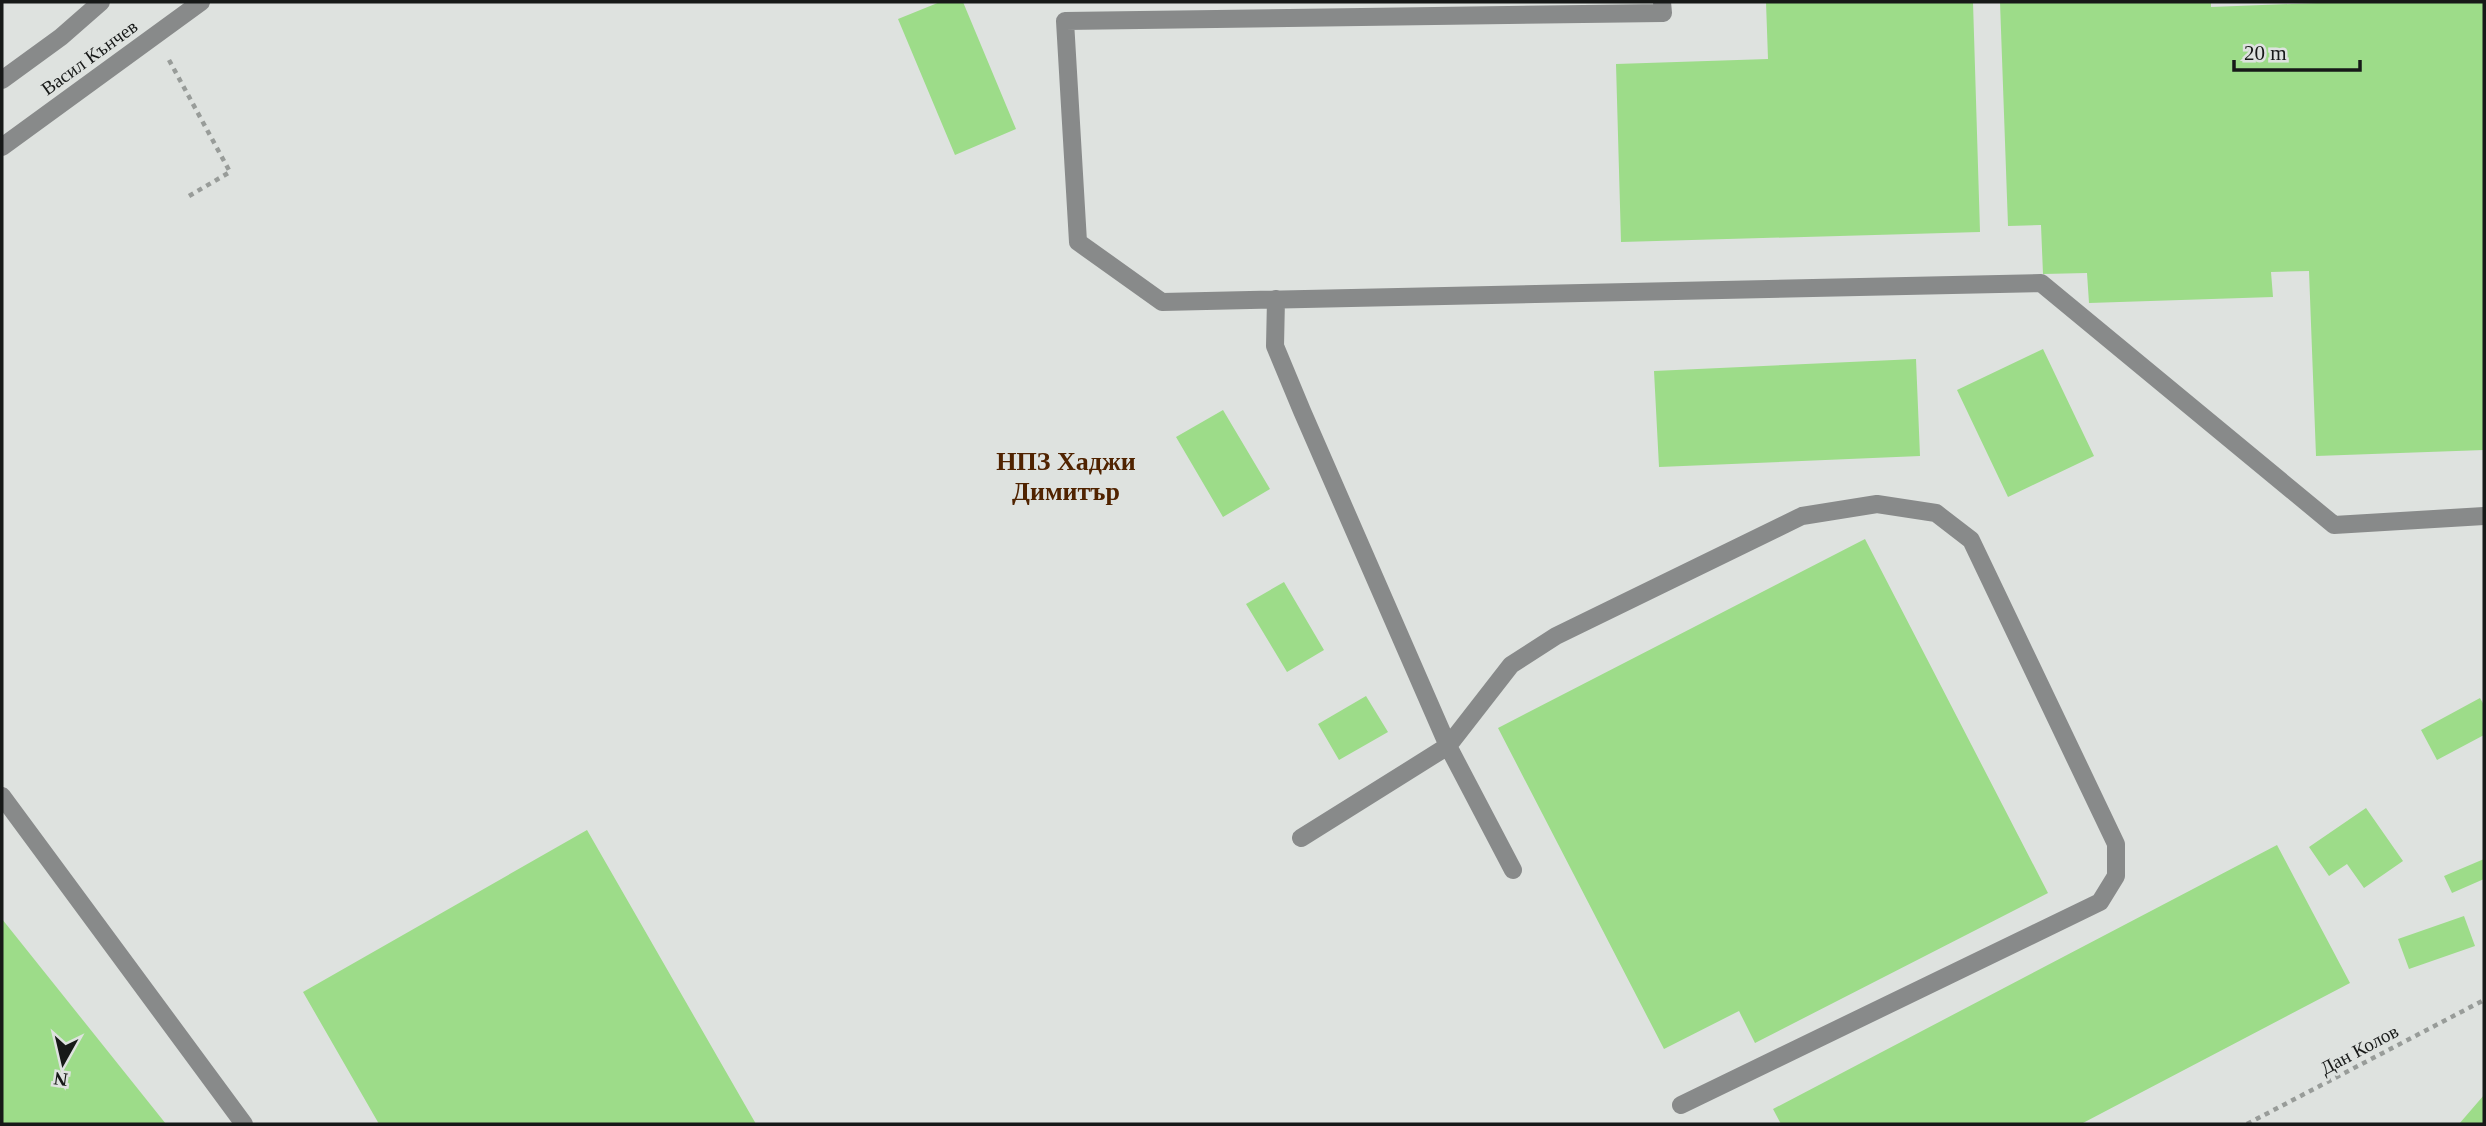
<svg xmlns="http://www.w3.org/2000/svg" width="2486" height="1126" font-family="'Times New Roman',serif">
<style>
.building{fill:#9ddc89}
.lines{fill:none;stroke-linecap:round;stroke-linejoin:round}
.path{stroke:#989c99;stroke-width:4.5;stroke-dasharray:5 5;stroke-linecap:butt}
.service{stroke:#888a8a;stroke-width:18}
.tertiary{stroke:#888a8a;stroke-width:18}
.labels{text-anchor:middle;stroke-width:5;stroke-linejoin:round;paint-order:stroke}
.street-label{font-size:19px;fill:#171918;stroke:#dee2df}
.district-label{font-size:26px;font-weight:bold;fill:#502300;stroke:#dee2df}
</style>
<rect width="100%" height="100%" fill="#dee2df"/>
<path class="building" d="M940 2H963L1016 129 955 155 898 19Z
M1766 2H1973L1980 232 1621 242 1616 64 1768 59Z
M2000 2H2211V7L2342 2H2484V450L2316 456 2309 271 2271 272 2273 297 2089 303 2087 273 2043 274 2041 225 2008 226Z
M2043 349 2094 456 2008 497 1957 390Z
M1916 359 1920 456 1659 467 1654 371Z
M1223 410 1270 489 1223 517 1176 437Z
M1865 539 2048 893 1755 1043 1739 1011 1664 1049 1498 728Z
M1284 582 1324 650 1287 672 1246 604Z
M1366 696 1388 732 1339 760 1318 724Z
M2480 698 2484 705V735L2437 760 2421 730Z
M2366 808 2403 861 2364 888 2347 864 2329 876 2309 847Z
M587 830 756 1124H379L303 992Z
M2277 845 2350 983 2081 1124H1781L1773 1109Z
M2484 859V879L2452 893 2444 876Z
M2464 916 2475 946 2409 969 2398 939Z
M2 919 166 1124H2Z
M2484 1095V1124H2459Z"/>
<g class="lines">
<path class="path" d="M169 60 230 172 189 196
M2247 1124 2484 1000"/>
<path class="service" d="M1662 2 1663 13 1065 21 1078 242 1162 302 2041 283 2334 525 2484 516
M1276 299 1275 346 1302 411 1448 746 1513 870
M2 796 244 1124
M1301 838 1448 746 1511 665 1556 636 1802 516 1877 504 1936 513 1971 540 2116 844V876L2100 902 1681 1105"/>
<path class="tertiary" d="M2 80 61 37 101 2
M2 147 201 2"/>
</g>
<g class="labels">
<g class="street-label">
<text transform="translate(89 57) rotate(-36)" y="7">Васил Кънчев</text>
<text transform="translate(2359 1049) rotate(-28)" y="7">Дан Колов</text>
</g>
<g class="district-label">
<text x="1066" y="470">НПЗ Хаджи<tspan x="1066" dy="30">Димитър</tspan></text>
</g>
</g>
<rect width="2486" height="1126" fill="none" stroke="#171918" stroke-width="7"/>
<g transform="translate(63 1063) rotate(188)" stroke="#dee2df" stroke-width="5" paint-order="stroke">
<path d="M0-5L12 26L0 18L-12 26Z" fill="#171918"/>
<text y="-10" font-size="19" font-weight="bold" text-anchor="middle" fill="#171918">N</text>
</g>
<path d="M2234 60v10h126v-10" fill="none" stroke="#171918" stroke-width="3.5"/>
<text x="2244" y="60" font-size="21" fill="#171918" stroke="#dee2df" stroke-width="5" paint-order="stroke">20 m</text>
</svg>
